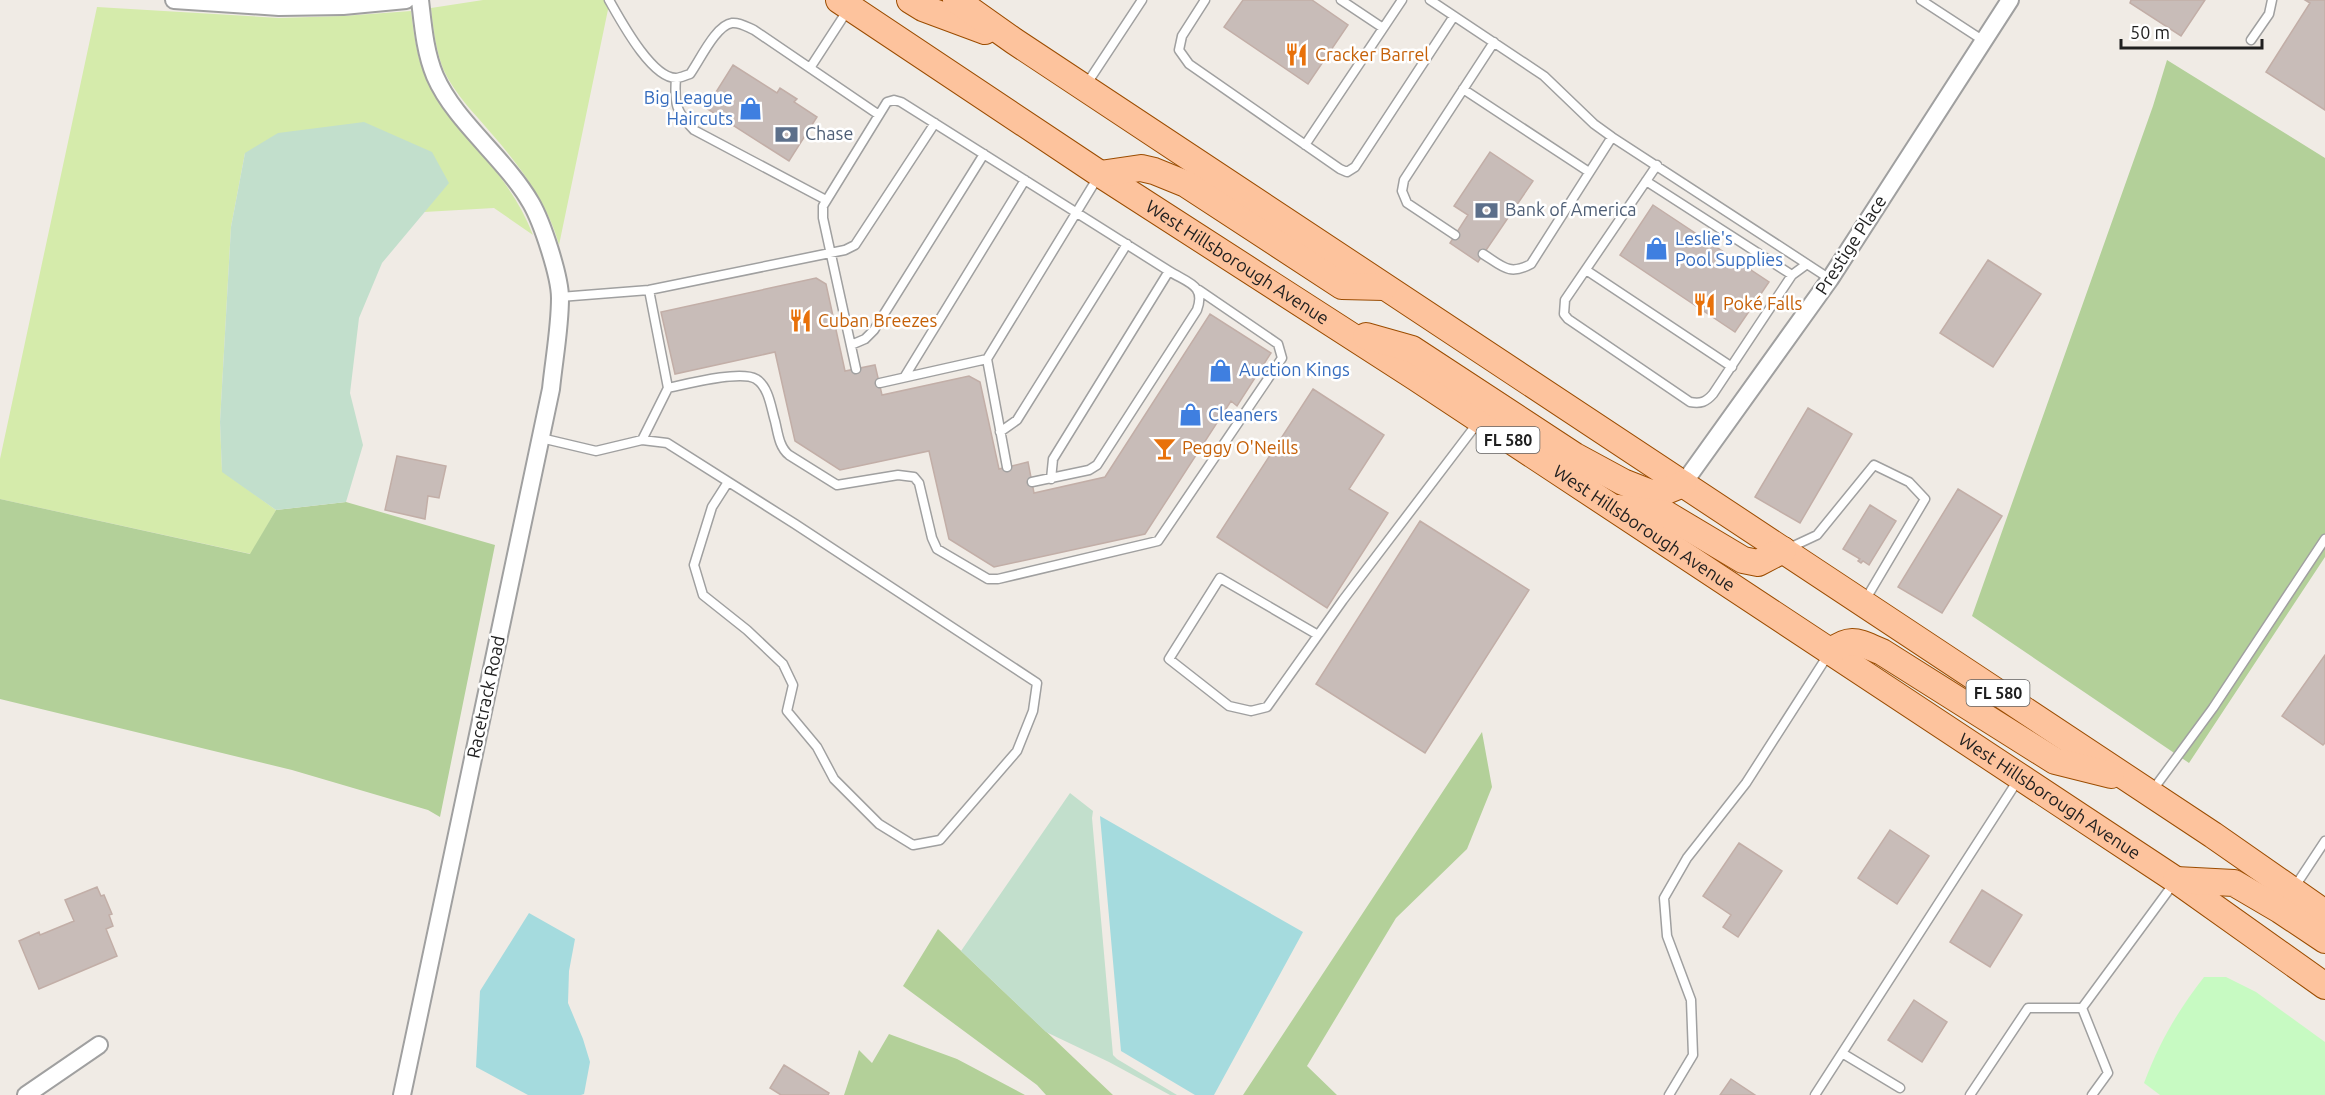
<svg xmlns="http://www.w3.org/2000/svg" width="2325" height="1095" font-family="Ubuntu,sans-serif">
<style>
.grass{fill:#d5ebab}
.forest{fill:#b3d099}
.wetland{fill:#c2dfcc}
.park{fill:#c7fac2}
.water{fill:#a5dbde}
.building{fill:#c8bcb8;stroke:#c2aea7;stroke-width:1.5}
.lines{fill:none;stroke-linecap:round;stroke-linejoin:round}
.service-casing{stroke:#a0a0a0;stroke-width:11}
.minor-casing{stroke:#a0a0a0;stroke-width:20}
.primary-casing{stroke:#9b4c00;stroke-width:28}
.service{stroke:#fff;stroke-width:8}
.minor{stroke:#fff;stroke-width:16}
.primary{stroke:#fdc39d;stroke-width:26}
.labels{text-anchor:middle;stroke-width:5;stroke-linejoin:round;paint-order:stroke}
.shield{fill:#fff;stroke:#626262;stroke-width:1.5}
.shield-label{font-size:16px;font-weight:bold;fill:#1f1f1f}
.food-label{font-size:18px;fill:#c56008;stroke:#fff;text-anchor:start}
.shop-label{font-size:18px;fill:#366cbe;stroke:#fff;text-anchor:start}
.service-label{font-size:18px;fill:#4e5e75;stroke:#fff;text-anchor:start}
.street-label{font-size:18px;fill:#1f1f1f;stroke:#fff}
</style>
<rect width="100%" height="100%" fill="#f0ebe5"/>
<path class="grass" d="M483 0H610L559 245C548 203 519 165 491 133 474 113 455 94 444 71 436 51 433 29 431 8Z
M97 7 279 18 343 16 411 11C414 35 417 60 428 83 442 114 468 137 490 164 508 186 523 209 533 235L494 208 424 212 448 183 245 153 231 227 220 422 222 471 276 510 251 554 0 499V459Z"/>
<path class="forest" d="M2167 60 2325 158V557L2189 763 1972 616 2153 106Z
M0 499 250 554 276 510 346 502 495 545 440 817 428 810 292 770 0 699Z
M1482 732 1492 787 1467 849 1396 918 1307 1066 1337 1095H1243Z
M938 929 1113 1095H1046L1037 1085 903 986Z
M889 1034 957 1059 1025 1095H844L859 1050 872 1063Z"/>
<path class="wetland" d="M364 122 432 152 449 183 382 263 359 318 350 393 363 445 346 502 276 510 222 472 220 422 231 227 245 153 278 133Z
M1070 793 1093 811 1092 818 1113 1055 1117 1059 1177 1095H1170L1109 1062 1046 1032 961 951Z"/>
<path class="park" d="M2204 977H2226L2256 992 2325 1042V1095H2160L2144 1083C2160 1041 2177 1012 2204 977Z"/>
<path class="water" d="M1100 816 1303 932 1214 1095H1195L1121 1051Z
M529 913 575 939 569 971 568 1003 583 1039 590 1062 584 1094 581 1095H528L476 1067 480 991Z"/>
<path class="building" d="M1243 0H1312L1348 25 1308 84 1224 27Z
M2131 0H2205L2181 36 2130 3Z
M2305 0H2325V110L2266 72 2310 3Z
M733 65 777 93 780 88 797 99 794 102 817 117 789 161 706 108Z
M1490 152 1533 181 1478 262 1450 243 1468 215 1454 206Z
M1653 205 1769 282 1735 332 1620 255Z
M1988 260 2041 294 1993 367 1940 333Z
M816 278 826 284 845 371 875 365 882 395 969 376 980 382 999 469 1028 462 1034 493 1105 477 1210 314 1271 353 1237 406 1231 401 1145 534 994 567 949 539 929 451 840 470 795 441 775 352 675 374 661 312Z
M1313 389 1384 435 1349 489 1388 513 1327 608 1217 537Z
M1808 408 1852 434 1800 523 1755 497Z
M397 456 446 466 439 498 428 496 425 519 385 510Z
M1958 489 2002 516 1942 613 1898 587Z
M1870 505 1896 521 1869 565 1863 561 1861 563 1858 561 1860 559 1843 549Z
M1420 521 1529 590 1425 753 1316 684Z
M2325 655V743L2323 745 2282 716Z
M1890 830 1929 856 1897 904 1858 878Z
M1739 843 1782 871 1738 937 1723 927 1731 915 1703 896Z
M97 887 101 896 104 895 112 914 109 915 113 926 106 929 117 956 39 989 19 941 39 932 40 935 74 921 65 900Z
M1982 890 2022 915 1990 967 1950 942Z
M1914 1000 1947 1022 1922 1062 1888 1040Z
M784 1065 829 1093 828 1095H781L770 1088Z
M1731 1079 1755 1095H1720Z"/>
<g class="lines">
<defs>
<path id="service" d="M609 0C620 19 651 78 676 78 680 78 686 75 690 74 700 60 716 25 732 23 740 22 747 27 754 30L879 115
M1205 0 1182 36 1179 50 1189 64 1340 169 1347 172 1355 167 1454 16
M1341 0 1383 28
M1430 0 1544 76 1594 124 1612 137 1830 279
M1921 0 1984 41
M2251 40 2269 14 2272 0
M810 68 849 8
M676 78C674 104 676 112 694 130L826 200
M1086 85 1142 0
M1463 89 1589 172
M1305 145 1402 0
M1657 165 1565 300 1564 314 1568 319 1690 402C1701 404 1706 402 1713 394L1792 275 1807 264
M1646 181 1792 275
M1455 235 1407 203 1402 191 1404 180 1494 42
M1483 254C1502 266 1509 276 1531 264L1612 137
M1586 270 1732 367
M649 290 668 388C687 384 740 370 756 379 769 387 771 408 775 421 778 433 779 447 789 455L837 485 898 475 914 477 919 483 932 538 937 549 988 579H998L1158 541 1282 358 1278 344 1199 290
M560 297 649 290 845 250 855 245 935 123
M851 345 865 339 874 330 984 154
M987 359 1098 177
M856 369 823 218V206L887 102 894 100 901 102 1169 271C1188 283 1206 285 1197 310L1097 465 1089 470 1032 482
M905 376 1025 180
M880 383 987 359 1007 467
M1000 432 1017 420 1127 244
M541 438 596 451 642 440 667 443 795 524 1037 683 1033 711 1017 751 940 840 913 845 879 824 834 779 817 747 787 711 793 685 783 664 747 630 703 595 694 565 712 507 728 482
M642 440 668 388
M1051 479 1053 459 1169 271
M1787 549 1817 535 1874 465 1909 482 1925 499 1864 602
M1318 635 1220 578 1169 659 1229 706 1251 711 1267 707 1343 600 1479 421
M2152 791 2213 708 2325 539
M2294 888 2325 841
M2082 1008 2174 883
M2082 1008 2108 1073 2092 1095
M1842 1053 1900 1088
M1669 1095 1693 1055 1691 1000 1667 936 1664 898 1687 858 1746 783 1828 655
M1815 1095 2018 780
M1970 1095 2028 1008H2082"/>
<path id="minor" d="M174 0 279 7 343 6 406 0
M1683 484 1830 279 2010 0
M26 1095 99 1045
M402 1095 551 389C554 359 560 328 560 298 560 276 542 222 531 203 505 158 455 122 435 76 425 52 423 26 420 0"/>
<g id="primary">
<path id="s1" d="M839 0 1100 174 1415 377 2176 880 2325 986"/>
<path d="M910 0 923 8 985 31"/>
<path d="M956 0 1014 41 2213 835 2325 913"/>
<path d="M1100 174 1141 168 1154 171 1186 184 1342 286 1384 287"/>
<path d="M1366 336 1412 349 1575 456 1623 482 1651 493 1666 491 1683 484"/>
<path d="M1617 508 1666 514 1743 560 1758 563 1783 550"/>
<path d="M1830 652C1852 635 1859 643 1882 652L2055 761 2111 775"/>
<path d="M2176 880 2234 883 2280 910 2325 940"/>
</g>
</defs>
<use href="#service" class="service-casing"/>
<use href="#minor" class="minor-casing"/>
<use href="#primary" class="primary-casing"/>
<use href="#service" class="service"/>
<use href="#minor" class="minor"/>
<use href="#primary" class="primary"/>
</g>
<defs>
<symbol id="restaurant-bare" viewBox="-9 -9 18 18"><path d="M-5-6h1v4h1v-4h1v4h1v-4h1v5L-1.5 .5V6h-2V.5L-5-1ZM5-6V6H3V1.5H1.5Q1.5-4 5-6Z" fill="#e8710a" stroke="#fff" stroke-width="2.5" paint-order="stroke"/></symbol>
<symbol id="shop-bare" viewBox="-9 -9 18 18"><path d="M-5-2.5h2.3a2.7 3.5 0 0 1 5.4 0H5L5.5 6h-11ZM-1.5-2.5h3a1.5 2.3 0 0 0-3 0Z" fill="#3f7fe0" stroke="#fff" stroke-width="2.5" paint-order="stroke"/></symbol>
<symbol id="bank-bare" viewBox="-9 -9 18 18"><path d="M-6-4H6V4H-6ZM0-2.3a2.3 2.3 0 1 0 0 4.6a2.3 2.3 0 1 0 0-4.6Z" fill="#5c6f8a" stroke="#fff" stroke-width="2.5" paint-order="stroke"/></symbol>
<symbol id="bar-bare" viewBox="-9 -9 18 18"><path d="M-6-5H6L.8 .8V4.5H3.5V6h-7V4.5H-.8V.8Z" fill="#e8710a" stroke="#fff" stroke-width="2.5" paint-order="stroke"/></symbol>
</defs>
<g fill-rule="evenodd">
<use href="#restaurant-bare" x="1280" y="38" width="33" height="33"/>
<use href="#shop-bare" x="734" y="92" width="33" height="33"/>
<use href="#bank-bare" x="770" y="118" width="33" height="33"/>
<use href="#bank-bare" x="1470" y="194" width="33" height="33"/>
<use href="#shop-bare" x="1640" y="232" width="33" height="33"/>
<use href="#restaurant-bare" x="1688" y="288" width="33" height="33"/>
<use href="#restaurant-bare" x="784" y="304" width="33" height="33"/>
<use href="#shop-bare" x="1204" y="354" width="33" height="33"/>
<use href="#shop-bare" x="1174" y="398" width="33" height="33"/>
<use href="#bar-bare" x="1148" y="432" width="33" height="33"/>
</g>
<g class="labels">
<g class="shield">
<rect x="1476.5" y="427" width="63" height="26" rx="4.5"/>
<rect x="1966.5" y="680" width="63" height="26" rx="4.5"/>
</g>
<g class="shield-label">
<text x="1508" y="446">FL 580</text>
<text x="1998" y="699">FL 580</text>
</g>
<g class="food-label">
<text x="1315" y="61">Cracker Barrel</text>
<text x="1723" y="310">Poké Falls</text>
<text x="818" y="327">Cuban Breezes</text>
<text x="1182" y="454">Peggy O'Neills</text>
</g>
<g class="shop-label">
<text x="733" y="104" text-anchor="end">Big League<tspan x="733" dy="21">Haircuts</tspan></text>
<text x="1675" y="245">Leslie's<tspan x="1675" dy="21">Pool Supplies</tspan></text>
<text x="1239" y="376">Auction Kings</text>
<text x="1208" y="421">Cleaners</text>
</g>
<g class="service-label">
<text x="805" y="140">Chase</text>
<text x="1505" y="216">Bank of America</text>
</g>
<g class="street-label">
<text transform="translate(1851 245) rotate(-57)" y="6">Prestige Place</text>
<text dy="6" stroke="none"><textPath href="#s1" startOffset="477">West Hillsborough Avenue</textPath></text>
<text dy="6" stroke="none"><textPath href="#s1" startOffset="963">West Hillsborough Avenue</textPath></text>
<text transform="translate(486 697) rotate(-78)" y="6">Racetrack Road</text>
<text dy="6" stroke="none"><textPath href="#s1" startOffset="1449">West Hillsborough Avenue</textPath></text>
</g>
</g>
<path d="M2121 39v9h141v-9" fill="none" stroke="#1f1f1f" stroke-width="3"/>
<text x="2130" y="39" font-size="18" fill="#1f1f1f" stroke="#ffffff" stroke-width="4.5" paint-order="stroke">50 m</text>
</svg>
